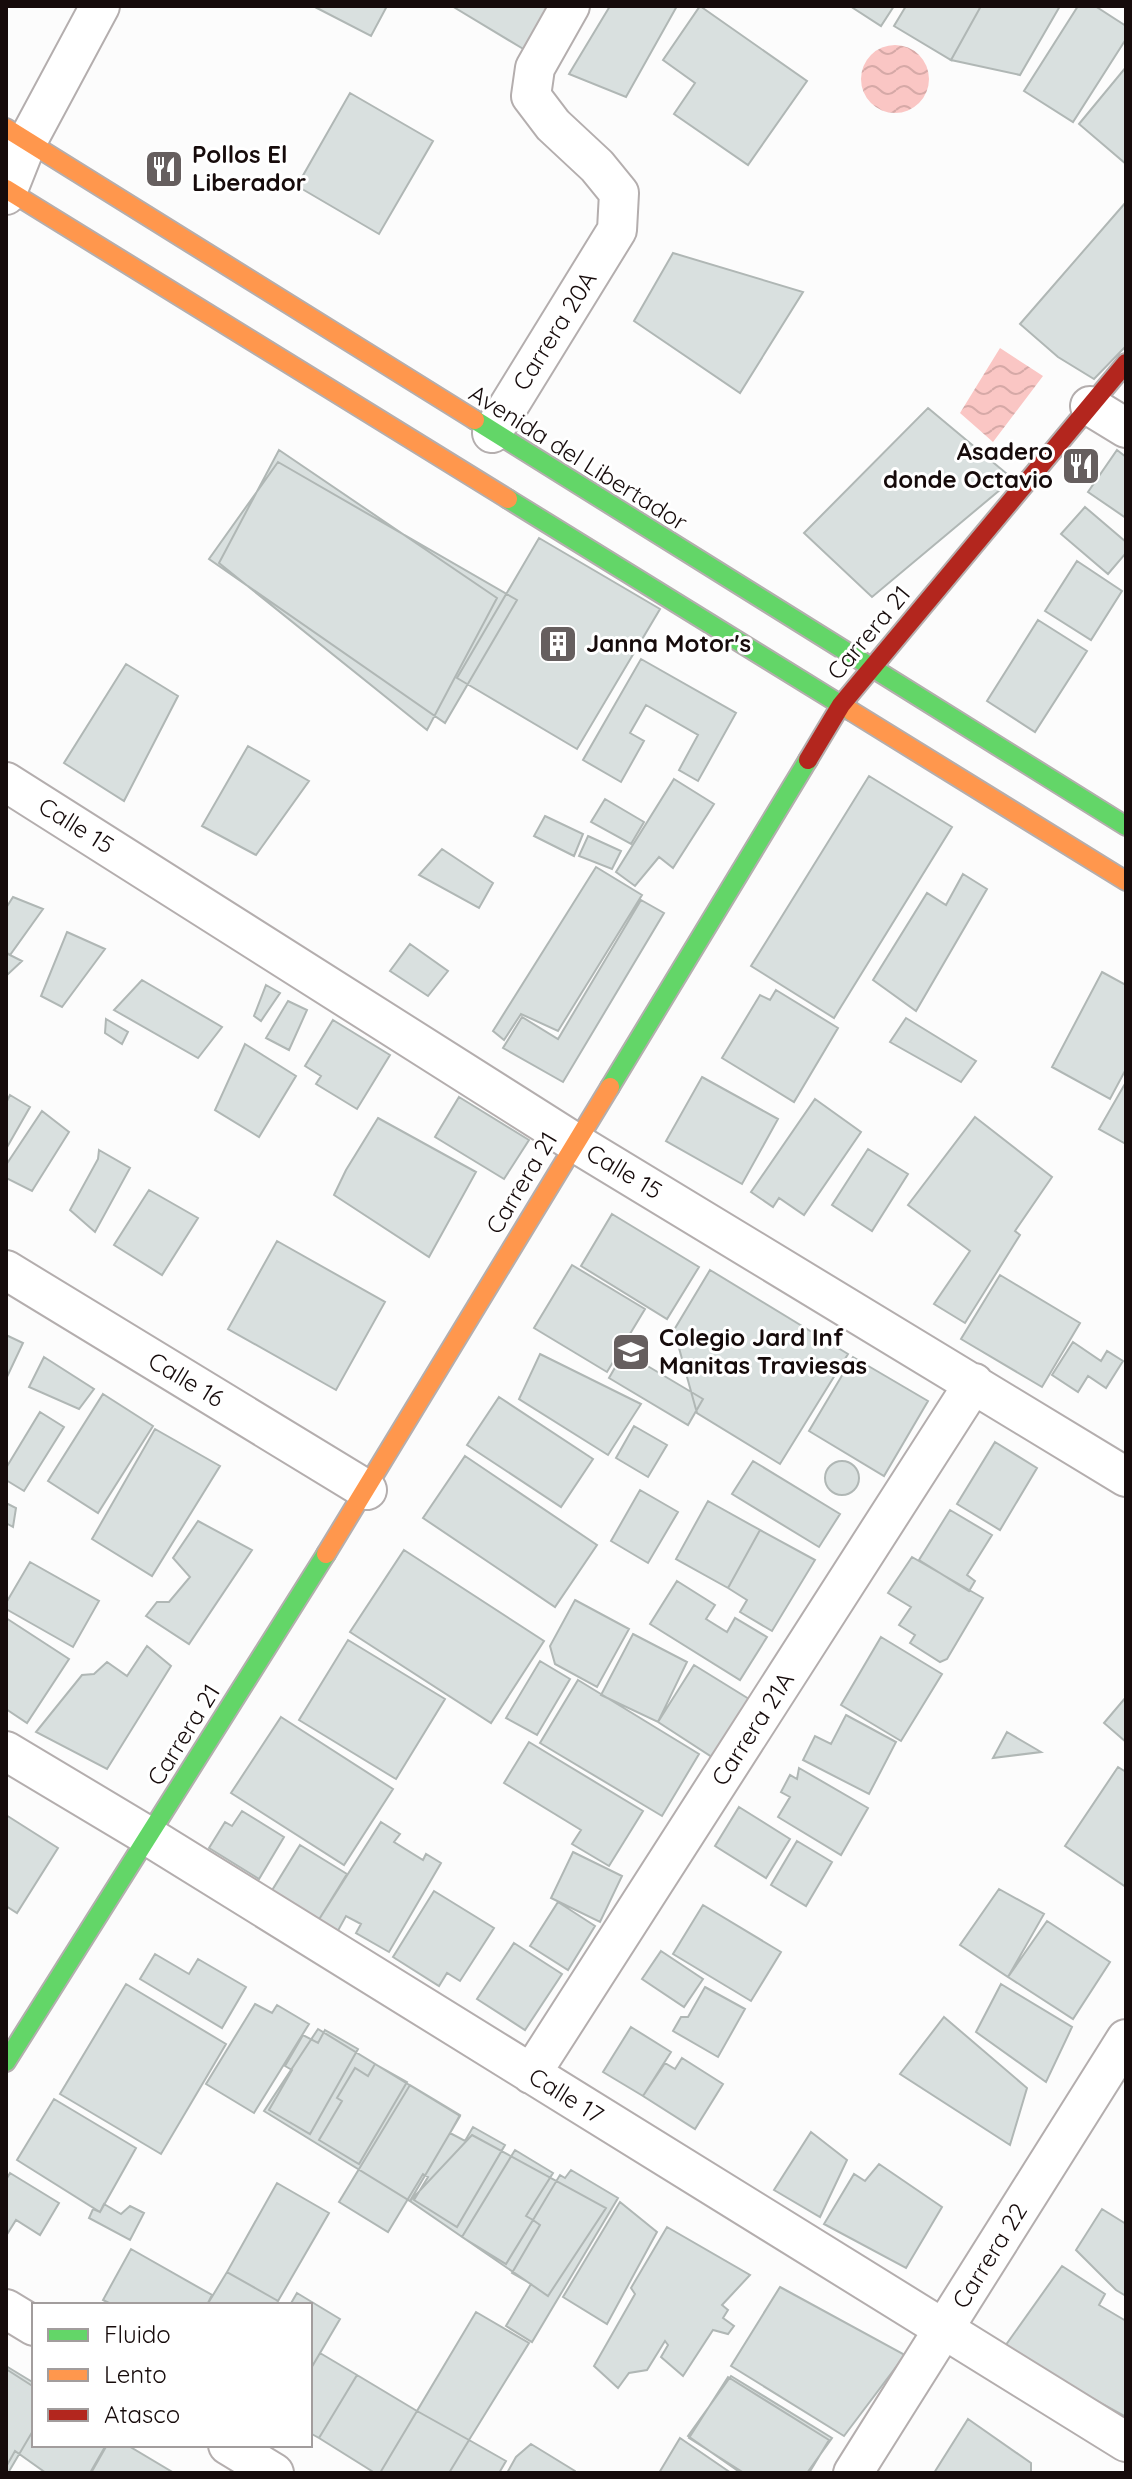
<svg xmlns="http://www.w3.org/2000/svg" width="1132" height="2479" font-family="Quicksand,sans-serif">
<style>
.water{fill:url(#water-waves)}
.building{fill:#d9e0df;stroke:#b0b7b5;stroke-width:2}
.lines{fill:none;stroke-linecap:round;stroke-linejoin:round}
.street-casing{stroke:#b4aeae;stroke-width:42}
.fast-casing{stroke:#b4aeae;stroke-width:22}
.slow-casing{stroke:#b4aeae;stroke-width:22}
.jam-casing{stroke:#b4aeae;stroke-width:22}
.street{stroke:#fff;stroke-width:38}
.fast{stroke:#63d668;stroke-width:18}
.slow{stroke:#ff974d;stroke-width:18}
.jam{stroke:#b3261e;stroke-width:18}
.labels{text-anchor:middle;stroke-width:6;stroke-linejoin:round;paint-order:stroke}
.poi-label{font-size:24px;font-weight:bold;fill:#160b0b;stroke:#fff;text-anchor:start}
.street-label{font-size:24px;fill:#160b0b;stroke:#fff}
</style>
<defs>
<pattern id="water-waves" width="16" height="10" patternUnits="userSpaceOnUse" patternTransform="scale(2)"><rect width="16" height="10" fill="#fac6c4"/><path d="M0 5q4-4 8 0t8 0" fill="none" stroke="#d6a9a7"/></pattern>
</defs>
<rect width="100%" height="100%" fill="#fcfcfc"/>
<path class="water" d="M861 79a34 34 0 1 1 68 0a34 34 0 1 1-68 0Z
M1000 348 1043 376 993 442 960 413Z"/>
<path class="building" d="M313 6H387L371 36Z
M452 6H552L525 50Z
M610 6H677L626 97 569 74Z
M700 6 807 81 748 165 674 114 695 83 663 60Z
M850 6H894L881 26Z
M906 6H981L951 60 894 26Z
M981 6H1060L1020 75 951 60Z
M1078 6H1095L1126 26V39L1073 122 1024 91Z
M1126 67V164L1079 124Z
M350 93 433 141 379 234 297 186Z
M1126 202V346L1094 379 1058 357 1020 324Z
M673 253 803 292 740 393 634 321Z
M928 408 1013 479 872 597 804 533Z
M279 450 497 598 427 730 219 563Z
M1117 450 1126 457V518L1088 492Z
M278 462 517 600 445 723 209 559Z
M1085 507 1126 542V553L1108 574 1061 534Z
M539 538 660 609 577 749 457 678Z
M1077 561 1122 591 1091 640 1045 611Z
M1038 620 1087 651 1035 732 987 701Z
M641 659 736 713 698 781 679 770 698 735 646 705 630 733 644 741 621 782 583 760Z
M126 664 178 696 124 801 64 763Z
M248 746 309 781 256 855 202 826Z
M869 776 952 827 834 1018 751 966Z
M674 779 714 804 673 868 659 857 635 886 616 872Z
M605 799 644 822 631 844 591 822Z
M545 816 583 834 574 856 534 836Z
M588 836 621 851 612 869 579 856Z
M442 849 493 883 479 908 419 875Z
M596 867 642 895 558 1031 521 1014 504 1040 493 1031Z
M963 874 987 889 916 1011 873 980 927 893 946 905Z
M13 897 43 909 10 955 6 952V908Z
M641 900 664 913 563 1082 503 1048 522 1017 558 1039Z
M67 932 105 949 62 1007 41 996Z
M410 944 448 971 428 996 390 971Z
M6 953 22 961 6 976Z
M1102 972 1126 985V1069L1110 1099 1052 1067Z
M142 980 222 1027 198 1058 114 1010Z
M266 985 280 993 261 1021 254 1016Z
M776 990 838 1028 794 1102 722 1058 760 995 770 1000Z
M288 1001 307 1010 289 1050 266 1038Z
M906 1018 976 1061 961 1082 890 1042Z
M106 1019 128 1032 122 1044 105 1033Z
M333 1020 390 1055 357 1109 316 1084 321 1076 305 1066Z
M245 1044 296 1076 259 1137 215 1110Z
M702 1077 778 1119 742 1184 666 1141Z
M1126 1082V1144L1099 1129Z
M10 1095 30 1107 6 1149V1103Z
M459 1097 529 1140 504 1179 435 1137Z
M815 1099 861 1132 804 1215 779 1198 773 1207 751 1192Z
M42 1111 69 1132 32 1191 6 1178V1165Z
M975 1117 1052 1177 1015 1231 1020 1235 965 1323 934 1304 970 1251 908 1205Z
M378 1118 476 1172 429 1257 334 1195 346 1170Z
M868 1149 908 1174 872 1231 832 1205Z
M99 1150 130 1168 95 1232 70 1210 98 1159Z
M149 1190 198 1218 162 1275 114 1245Z
M612 1214 699 1267 667 1319 581 1266Z
M277 1241 385 1302 336 1390 228 1329Z
M572 1265 645 1309 607 1372 534 1328Z
M710 1270 848 1354 780 1464 697 1413 674 1330Z
M1000 1275 1080 1323 1042 1387 961 1339Z
M6 1335 23 1343 6 1379Z
M1073 1342 1101 1361 1107 1351 1123 1361 1106 1388 1088 1376 1078 1392 1052 1375Z
M624 1352 703 1399 688 1425 609 1378Z
M540 1354 641 1404 608 1455 519 1399Z
M44 1357 94 1389 79 1409 29 1387Z
M853 1357 928 1401 884 1476 809 1431Z
M103 1394 153 1426 98 1513 48 1481Z
M499 1397 593 1459 561 1507 467 1445Z
M40 1412 64 1427 24 1491 6 1480V1468Z
M634 1426 667 1445 648 1477 616 1458Z
M155 1429 220 1466 152 1576 92 1539Z
M995 1442 1037 1468 1000 1530 957 1504Z
M465 1456 597 1545 555 1607 423 1518Z
M753 1461 840 1514 819 1547 732 1494Z
M825 1478a17 17 0 1 1 34 0a17 17 0 1 1-34 0Z
M640 1490 678 1512 648 1563 611 1541Z
M708 1501 760 1530 728 1588 676 1559Z
M6 1503 16 1508 13 1527 6 1523Z
M950 1510 992 1535 967 1575 975 1581 969 1591 919 1560Z
M198 1521 252 1550 189 1644 146 1616 157 1602H169L190 1577 173 1558Z
M760 1530 815 1560 772 1631 740 1612 747 1600 728 1588Z
M404 1550 544 1641 491 1723 350 1632Z
M912 1557 983 1598 947 1659 940 1662 910 1643 915 1635 899 1625 911 1607 888 1593Z
M30 1562 99 1601 73 1647 6 1609V1603Z
M677 1581 715 1605 706 1619 727 1632 735 1618 767 1637 740 1680 650 1624Z
M575 1600 629 1629 597 1687 555 1664 550 1646Z
M6 1618 69 1659 27 1723 6 1709Z
M633 1634 687 1662 658 1722 601 1695Z
M881 1637 942 1674 901 1741 841 1705Z
M348 1640 445 1699 396 1779 299 1720Z
M147 1646 171 1666 107 1769 36 1732 82 1675 94 1674 107 1662 127 1676Z
M540 1661 570 1679 537 1735 506 1718Z
M694 1665 749 1699 712 1757 658 1722Z
M578 1680 699 1754 662 1816 540 1743Z
M1126 1697V1742L1104 1723Z
M846 1715 896 1742 869 1794 803 1760 815 1736 831 1744Z
M281 1717 393 1789 344 1865 231 1793Z
M1007 1732 1041 1752 993 1758Z
M529 1742 643 1811 609 1866 572 1844 581 1830 504 1783Z
M1118 1767 1126 1772V1887L1065 1846Z
M799 1768 868 1808 841 1855 778 1817 790 1797 781 1792 790 1775 797 1779Z
M739 1807 790 1839 766 1878 715 1846Z
M242 1811 284 1837 259 1879 209 1848 225 1822 232 1826Z
M6 1815 58 1848 17 1913 6 1906Z
M381 1822 400 1834 394 1842 423 1860 426 1854 441 1863 389 1952 356 1933 361 1924 346 1916 335 1936 318 1921Z
M797 1841 832 1862 806 1906 771 1885Z
M300 1845 347 1874 318 1921 271 1892Z
M573 1852 622 1876 600 1922 551 1898Z
M999 1889 1044 1914 1008 1977 960 1945Z
M434 1891 494 1928 460 1981 447 1973 439 1986 393 1957Z
M558 1902 595 1926 568 1970 530 1946Z
M703 1905 781 1952 751 2001 673 1954Z
M1047 1921 1110 1962 1073 2019 1008 1977Z
M514 1943 562 1974 525 2030 477 1999Z
M661 1951 703 1979 684 2007 642 1979Z
M155 1954 189 1974 198 1959 246 1987 222 2028 140 1979Z
M126 1984 226 2044 161 2154 60 2094Z
M1001 1984 1072 2027 1046 2082 976 2032Z
M705 1987 745 2009 718 2057 673 2031 681 2017H688Z
M255 2004 272 2013 277 2005 309 2024 254 2113 206 2084Z
M944 2017 1027 2088 1010 2145 900 2074Z
M631 2027 671 2052 643 2096 603 2072Z
M318 2029 460 2116 410 2201 264 2111Z
M325 2030 358 2049 310 2134 269 2110 292 2070 285 2066 303 2035 318 2043Z
M682 2058 723 2084 695 2129 643 2096 665 2063 675 2069Z
M375 2064 407 2082 359 2164 319 2140 342 2101 337 2098 355 2068 368 2076Z
M410 2085 460 2115 450 2133 465 2141 473 2127 505 2145 457 2227 414 2200 428 2177 423 2174 388 2232 339 2202Z
M54 2099 136 2148 100 2212 17 2160Z
M811 2132 847 2160 820 2217 774 2190Z
M472 2135 606 2208 548 2296 410 2201Z
M515 2150 553 2173 526 2216 533 2220 506 2264 462 2237Z
M879 2164 942 2207 906 2268 824 2224 854 2174 865 2181Z
M571 2170 618 2198 532 2342 506 2326 531 2284 512 2273 540 2225 533 2220 560 2175 565 2178Z
M10 2173 59 2203 40 2235 16 2220 6 2236V2180Z
M277 2183 329 2213 278 2301 227 2272Z
M620 2202 657 2232 607 2324 563 2297Z
M104 2204 121 2214 130 2206 144 2213 130 2240 89 2218 93 2209 100 2212Z
M1102 2209 1126 2224V2296L1116 2290 1076 2250Z
M667 2227 750 2275 722 2305 728 2310 723 2318 734 2326 728 2334 713 2330 683 2376 661 2357 668 2345 665 2341 647 2370 629 2373 618 2388 594 2366 635 2294 631 2288Z
M131 2249 212 2295 207 2305H113L103 2300Z
M1062 2266 1105 2294 1099 2305 1126 2321V2417L1003 2349Z
M227 2272 278 2301 275 2305H207Z
M780 2287 905 2355 844 2436 731 2366Z
M297 2293 340 2319 310 2370V2305H290Z
M476 2312 529 2343 469 2440 417 2411Z
M320 2353 357 2375 319 2438 310 2433V2370Z
M6 2366 34 2383V2429L8 2473H6Z
M6 2369 34 2387V2445H106L90 2473H46L15 2451 6 2467Z
M357 2375 417 2411 380 2473H375L319 2438Z
M731 2376 832 2438 807 2473H741L688 2436Z
M728 2377 829 2440 809 2473H744L689 2438Z
M417 2411 469 2440 449 2473H380Z
M968 2419 1031 2463V2473H934Z
M680 2438 731 2473H659Z
M469 2440 506 2461 499 2473H449Z
M531 2444 575 2471V2473H507L516 2457Z
M107 2445H127L174 2473H91Z"/>
<g class="lines">
<defs>
<path id="street" d="M6 195 27 142 100 6
M1090 406 1126 428
M492 433 617 230 619 193 597 166 553 125 531 96 535 68 570 6
M6 782 574 1142 1126 1477
M6 1270 367 1490
M6 1751 148 1836 1126 2442
M531 2074 974 1383
M6 2309 34 2326
M228 2445 274 2473
M853 2473 1126 2039"/>
<path id="fast" d="M475 420 1126 826
M508 499 851 711
M610 1087 808 760
M6 2062 326 1554"/>
<path id="slow" d="M6 128 475 420
M6 189 508 499
M851 711 1126 881
M326 1554 610 1087"/>
<path id="jam" d="M808 760 841 705 1126 363"/>
</defs>
<use href="#street" class="street-casing"/>
<use href="#fast" class="fast-casing"/>
<use href="#slow" class="slow-casing"/>
<use href="#jam" class="jam-casing"/>
<use href="#street" class="street"/>
<use href="#fast" class="fast"/>
<use href="#slow" class="slow"/>
<use href="#jam" class="jam"/>
</g>
<defs>
<symbol id="restaurant-square" viewBox="-11 -11 22 22"><rect x="-9" y="-9" width="18" height="18" rx="4" fill="#665f5f" stroke="#fff"/><path d="M-5-6h1v4h1v-4h1v4h1v-4h1v5L-1.5 .5V6h-2V.5L-5-1ZM5-6V6H3V1.5H1.5Q1.5-4 5-6Z" fill="#fff"/></symbol>
<symbol id="building-square" viewBox="-11 -11 22 22"><rect x="-9" y="-9" width="18" height="18" rx="4" fill="#665f5f" stroke="#fff"/><path d="M-4-6H4V6H1V3H-1V6H-4ZM-2.5-4.3h1.7v1.8h-1.7ZM.8-4.3h1.7v1.8H.8ZM-2.5-1h1.7V.8h-1.7ZM.8-1h1.7V.8H.8Z" fill="#fff"/></symbol>
<symbol id="school-square" viewBox="-11 -11 22 22"><rect x="-9" y="-9" width="18" height="18" rx="4" fill="#665f5f" stroke="#fff"/><path d="M0-5L7-2L0 1L-7-2ZM-4 1L0 2.5L4 1V4Q0 6-4 4Z" fill="#fff"/></symbol>
</defs>
<g fill-rule="evenodd">
<use href="#restaurant-square" x="142" y="147" width="44" height="44"/>
<use href="#restaurant-square" x="1059" y="444" width="44" height="44"/>
<use href="#building-square" x="536" y="622" width="44" height="44"/>
<use href="#school-square" x="609" y="1330" width="44" height="44"/>
</g>
<g class="labels">
<g class="poi-label">
<text x="192" y="163">Pollos El<tspan x="192" dy="28">Liberador</tspan></text>
<text x="1053" y="460" text-anchor="end">Asadero<tspan x="1053" dy="28">donde Octavio</tspan></text>
<text x="586" y="652">Janna Motor's</text>
<text x="659" y="1346">Colegio Jard Inf<tspan x="659" dy="28">Manitas Traviesas</tspan></text>
</g>
<g class="street-label">
<text transform="translate(555 331) rotate(-58)" y="8">Carrera 20A</text>
<text transform="translate(578 458) rotate(32)" y="8">Avenida del Libertador</text>
<text transform="translate(869 633) rotate(-50)" y="8">Carrera 21</text>
<text transform="translate(76 826) rotate(32)" y="8">Calle 15</text>
<text transform="translate(624 1172) rotate(31)" y="8">Calle 15</text>
<text transform="translate(522 1183) rotate(-59)" y="8">Carrera 21</text>
<text transform="translate(186 1380) rotate(31)" y="8">Calle 16</text>
<text transform="translate(753 1729) rotate(-57)" y="8">Carrera 21A</text>
<text transform="translate(184 1735) rotate(-58)" y="8">Carrera 21</text>
<text transform="translate(566 2096) rotate(32)" y="8">Calle 17</text>
<text transform="translate(990 2256) rotate(-58)" y="8">Carrera 22</text>
</g>
</g>
<rect width="1132" height="2479" fill="none" stroke="#160b0b" stroke-width="16"/>
<rect x="32" y="2303" width="280" height="144" fill="#ffffff" stroke="#a29d9d" stroke-width="2"/>
<rect x="48" y="2329" width="40" height="12" fill="#63d668" stroke="#a29d9d" stroke-width="2"/>
<text x="104" y="2343" font-size="24" fill="#160b0b">Fluido</text>
<rect x="48" y="2369" width="40" height="12" fill="#ff974d" stroke="#a29d9d" stroke-width="2"/>
<text x="104" y="2383" font-size="24" fill="#160b0b">Lento</text>
<rect x="48" y="2409" width="40" height="12" fill="#b3261e" stroke="#a29d9d" stroke-width="2"/>
<text x="104" y="2423" font-size="24" fill="#160b0b">Atasco</text>
</svg>
